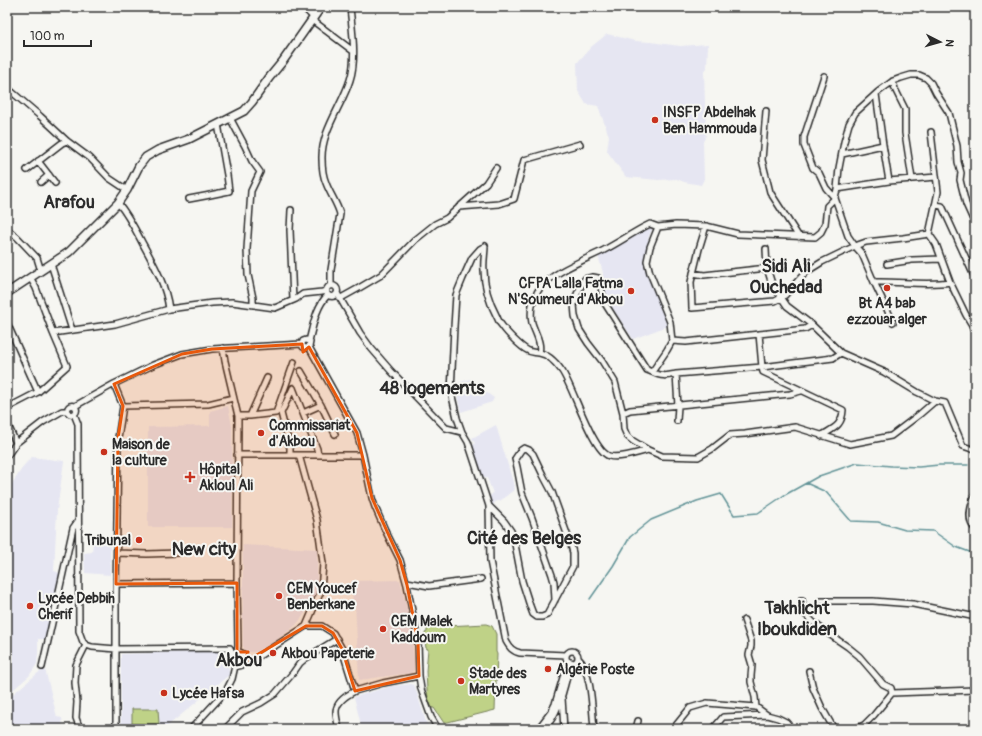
<svg xmlns="http://www.w3.org/2000/svg" width="982" height="736" font-family="Pangolin,sans-serif">
<style>
.built{fill:#e6e6f2}
.green{fill:#bfd287;stroke:#757e59}
.lines{fill:none;stroke-linecap:round;stroke-linejoin:round}
.stream{stroke:#629397;stroke-width:1.5}
.minor-casing{stroke:#2b2b2b;stroke-width:8}
.major-casing{stroke:#2b2b2b;stroke-width:10}
.minor{stroke:#f6f6f2;stroke-width:5}
.major{stroke:#f6f6f2;stroke-width:7}
.marked{fill:#e8590c;fill-opacity:0.2;stroke:#e8590c;stroke-width:3;stroke-linejoin:round}
.poi-dot{fill:#c8321e;stroke:#f6f6f2;stroke-width:1.5}
.labels{text-anchor:middle;stroke-width:4;stroke-linejoin:round;paint-order:stroke}
.poi-label{font-size:14px;font-weight:bold;fill:#2b2b2b;stroke:#f6f6f2;text-anchor:start}
.district-label{font-size:18px;font-weight:bold;fill:#2b2b2b;stroke:#f6f6f2}
</style>
<rect width="100%" height="100%" fill="#f6f6f2"/>
<filter id="ink" filterUnits="userSpaceOnUse"><feTurbulence type="fractalNoise" baseFrequency=".025" numOctaves="2"/><feDisplacementMap in="SourceGraphic" scale="8" xChannelSelector="R" yChannelSelector="G"/><feConvolveMatrix kernelMatrix="1 2 1 2 8 2 1 2 1" color-interpolation-filters="sRGB"/></filter>
<g filter="url(#ink)">
<path class="built" d="M607 34 635 41 650 42 680 46 708 44 707 68 704 72 706 135 703 142 704 179 701 185 684 182 677 179 658 180 626 177 607 151 609 136 598 106 586 104 578 91 577 63 591 47Z
M650 226 653 227 649 236 645 259 670 325 633 339 607 300 603 281V273L598 255Z
M470 379 473 380 480 388 494 398 492 402 461 412 456 391V389L458 383Z
M228 406 232 426V527H148V427L210 426V411Z
M496 425 515 489 500 501H496L493 505 489 497 493 493 487 478H484L472 447 475 443 472 438Z
M32 457 64 461 57 510 54 571 60 573 46 639H38V653L37 664 29 676 7 695V491L25 464Z
M93 543 110 544V575L85 573 84 553 92 552Z
M243 545 317 549V591L309 607 303 616 295 626 266 648 257 652H248L245 651 243 646Z
M400 580 411 625 414 662V670L412 672 410 673 359 680 355 603H353L351 581Z
M228 651 229 675 164 729H121V654Z
M45 669 57 717 62 718 63 729H7L8 698 38 673Z
M411 684 414 685 415 687 426 722 431 729H362L354 697 391 686Z"/>
<path class="green" d="M486 624 492 626 496 634V652L497 654 495 710 444 723 434 708H432L428 698 427 690 426 671 428 649 426 648 424 636 425 633 427 632V627Z
M132 709H158L159 724H132Z"/>
<g class="lines">
<path class="stream" d="M806 483 826 492 851 521 878 522 905 530 933 531 956 547 975 554
M590 599 613 566 630 537 651 520 697 501 721 494 734 515 758 513 783 496 819 476 857 463 891 466 919 467 939 465H968"/>
<defs>
<path id="minor" d="M303 7 314 18
M312 20 353 51
M824 76 804 137V145L813 168 819 173 826 188 835 198
M893 81 895 89 905 109V133L912 179
M7 87 12 92 40 116 67 141 90 158 109 178 127 190
M766 111 762 160 770 192 799 237
M230 118 245 146 252 161 260 172 251 191 247 249 248 275 253 298V305
M931 132 938 192 929 234 936 244 950 282
M883 145 889 181
M842 154 883 145 876 94
M38 161 55 183
M27 170 62 143 67 141
M41 182 49 175
M837 189 839 168 844 142 849 124 855 113 878 92 893 81 901 78 911 75H919L926 78 931 83 936 93 949 113 957 146 958 162 961 173 960 180 966 204 975 224
M835 198 837 189 889 181 936 177
M189 199 205 196 229 191 227 175 218 124
M118 203C129 216 136 231 144 246 155 266 166 286 169 309
M935 205 942 206 975 278
M459 207 499 204 514 199 524 160 580 144
M291 210 290 230 293 300
M706 226 699 249 691 282 692 308 775 301 781 298 785 295 806 272 822 262 855 246 866 242 903 238 929 234
M658 227 650 247 647 261 650 273 670 322 672 341 667 350 652 372 647 370 604 302 600 283 598 278 593 277 585 279 582 284 577 294 574 304 575 316 579 329 588 343 602 361 615 382 623 413 624 429 627 436 633 441 648 450 662 456 698 457 712 449 730 435 745 434 795 427 850 444 891 436 920 414 935 401 945 403 963 446 975 450
M7 229 17 237 37 258 41 271
M485 246C485 254 483 262 484 270 484 286 489 302 497 317 498 320 500 324 503 327 507 333 521 347 527 350 531 353 534 352 539 353 548 354 557 364 562 371 573 387 592 450 609 456 619 459 637 453 648 450
M766 249 767 268 772 284 787 306 812 325 841 353 884 372 917 392 935 401
M51 264 72 330
M887 264 912 260 941 259
M693 273 704 275 767 268
M30 277 36 288 53 333
M874 282 893 322
M326.5 291a5.5 5.5 0 1 1 11 0a5.5 5.5 0 1 1-11 0Z
M331 286V270L340 214C337 203 330 194 326 183 323 176 322 167 322 159 321 131 342 106 350 80 357 59 352 29 350 7
M337 293 360 333 371 348 391 371 446 428 462 432 468 442 489 506 490 561 506 641C510 648 512 651 520 653L566 655
M341 298 359 288 381 275 415 240 435 224 447 218 486 183 496 168
M7 323 38 392
M759 334 762 367 763 372 843 410C842 427 833 428 821 436
M309 341C313 326 316 306 328 295
M672 341 686 342 759 334 805 329 812 325
M309 347 306 348 303 347 302 344 303 341 306 340 310 342 309 347 357 433 363 455 372 498 375 507 385 530 400 560 407 585 418 641 419 676 421 689 431 717 438 729
M223 348 225 361 238 416 237 583 238 646 237 652
M539 353C542 343 535 333 532 323 531 318 531 311 532 305 534 299 536 293 540 288 554 271 587 259 606 249 619 242 631 234 644 227L650 224 658 227 676 225 706 226 738 234 815 237 821 232 825 224 827 206 835 198 848 236 855 246 862 254 874 282C899 281 926 286 950 282L966 315 972 325 975 334
M301 371 321 405 335 434
M652 372C662 377 666 376 676 374L762 367 833 358 841 353
M676 374 678 406 677 421
M114 384 123 406 118 438 116 596V729
M293 388 317 449 318 455
M67.5 410a4.5 4.5 0 1 1 9 0a4.5 4.5 0 1 1-9 0Z
M75 406 114 384 153 365 182 354 212 349 302 344
M123 406 208 404 233 398
M7 408 38 392 67 366 53 333 115 324 169 309 212 303 232 302 275 308 296 299 303 294 322 292 327 291
M303 413 321 405
M623 413 630 410 790 394 801 391
M74 414 78 424 79 631 83 642 86 645 92 647 116 649 230 648 233 654
M238 416H250L267 378
M250 416 276 413 294 362
M7 423 16 443
M462 432 457 418 451 392 454 327 456 295 463 278 472 258 480 249 485 246
M237 455H363
M290 455V448L281 413 293 388
M299 455 317 520 323 563 321 591 306 626
M7 456 16 443 43 422 62 411H68
M975 495C971 505 966 520 975 529
M489 506 504 521 511 531 514 539 522 581 530 606 533 614 537 617H542L547 615 573 566V553L571 545 552 492 543 475 533 454 529 450 524 448 521 450 515 459 517 467 522 493 532 518 552 575 554 582 555 600
M117 553 147 554 178 553
M407 582 429 586 481 579
M116 584 237 583
M802 600 805 614 814 623 823 630 848 647 859 656 883 684 891 688 892 693 975 690
M821 601H873L913 604 971 616H975
M744 620 751 641V646L749 655 752 665 751 676V682L755 697 756 707
M566 657a6 6 0 1 1 12 0a6 6 0 1 1-12 0Z
M231 659a7 7 0 1 1 14 0a7 7 0 1 1-14 0Z
M578 658C592 671 592 710 594 729
M245 662 253 660 306 626H322L333 633 342 649 355 691 383 683 419 676
M42 667 48 641 73 528 78 521
M809 671 813 688 822 708 834 729
M562 698 564 729
M80 729 76 718 77 702 75 683 76 665 86 645
M191 729 226 691 232 679 235 666
M225 729 242 712 261 703 275 694 293 673 300 663 306 658 337 639
M339 729C338 724 336 718 336 712 336 702 347 695 355 691
M538 729 551 712 555 704 568 661
M544 729C561 711 564 685 571 662
M636 729 638 721
M673 729 690 708 707 703 756 707 767 715 778 718 786 722 792 729
M713 729 723 717 767 715
M855 729 864 725 874 715 892 693"/>
<path id="major" d="M7 293 69 252 118 203 127 190 139 166 146 157 158 150 189 139 244 111 252 102 269 78 283 61 321 7"/>
</defs>
<use href="#minor" class="minor-casing"/>
<use href="#major" class="major-casing"/>
<use href="#minor" class="minor"/>
<use href="#major" class="major"/>
</g>
</g>
<path class="marked" d="M302 344 303 352 309 347 357 433 372 498 400 560 407 585 418 641 419 676 355 691 342 649 333 633 322 626H306L245 662 248 652H237V583L116 584 118 438 123 406 114 384 182 354 212 349Z"/>
<g class="poi-dot">
<circle cx="655" cy="120" r="4"/>
<circle cx="887" cy="288" r="4"/>
<circle cx="631" cy="291" r="4"/>
<circle cx="261" cy="433" r="4"/>
<circle cx="104" cy="452" r="4"/>
<path d="M188 471h4v4h4v4h-4v4h-4v-4h-4v-4h4z"/>
<circle cx="139" cy="540" r="4"/>
<circle cx="279" cy="596" r="4"/>
<circle cx="30" cy="606" r="4"/>
<circle cx="383" cy="629" r="4"/>
<circle cx="273" cy="653" r="4"/>
<circle cx="548" cy="669" r="4"/>
<circle cx="461" cy="681" r="4"/>
<circle cx="164" cy="693" r="4"/>
</g>
<g class="labels">
<g class="poi-label">
<text x="663" y="117">INSFP Abdelhak<tspan x="663" dy="16">Ben Hammouda</tspan></text>
<text x="623" y="288" text-anchor="end">CFPA Lalla Fatma<tspan x="623" dy="16">N'Soumeur d'Akbou</tspan></text>
<text x="887" y="308" text-anchor="middle">Bt A4 bab<tspan x="887" dy="16">ezzouar alger</tspan></text>
<text x="269" y="430">Commissariat<tspan x="269" dy="16">d'Akbou</tspan></text>
<text x="112" y="449">Maison de<tspan x="112" dy="16">la culture</tspan></text>
<text x="199" y="474">Hôpital<tspan x="199" dy="16">Akloul Ali</tspan></text>
<text x="131" y="545" text-anchor="end">Tribunal</text>
<text x="287" y="593">CEM Youcef<tspan x="287" dy="16">Benberkane</tspan></text>
<text x="38" y="603">Lycée Debbih<tspan x="38" dy="16">Cherif</tspan></text>
<text x="391" y="626">CEM Malek<tspan x="391" dy="16">Kaddoum</tspan></text>
<text x="281" y="658">Akbou Papeterie</text>
<text x="556" y="674">Algérie Poste</text>
<text x="469" y="678">Stade des<tspan x="469" dy="16">Martyres</tspan></text>
<text x="172" y="698">Lycée Hafsa</text>
</g>
<g class="district-label">
<text x="69" y="208">Arafou</text>
<text x="786" y="272">Sidi Ali<tspan x="786" dy="21">Ouchedad</tspan></text>
<text x="432" y="394">48 logements</text>
<text x="524" y="544">Cité des Belges</text>
<text x="204" y="555">New city</text>
<text x="797" y="614">Takhlicht<tspan x="797" dy="21">Iboukdiden</tspan></text>
<text x="239" y="666">Akbou</text>
</g>
</g>
<rect width="982" height="736" fill="none" stroke="#f6f6f2" stroke-width="24"/>
<rect x="12" y="12" width="958" height="712" fill="none" stroke="#2b2b2b" stroke-width="1.5" filter="url(#ink)"/>
<g transform="translate(940 42) rotate(96)" stroke="#f6f6f2" stroke-width="3" paint-order="stroke">
<path d="M0-3L7 15L0 10L-7 15Z" fill="#2b2b2b"/>
<text y="-6" font-size="11" font-weight="bold" text-anchor="middle" fill="#2b2b2b">N</text>
</g>
<path d="M24 40v6h67v-6" fill="none" stroke="#2b2b2b" stroke-width="2"/>
<text x="30" y="40" font-size="12" fill="#2b2b2b" stroke="#f6f6f2" stroke-width="3" paint-order="stroke">100 m</text>
</svg>
